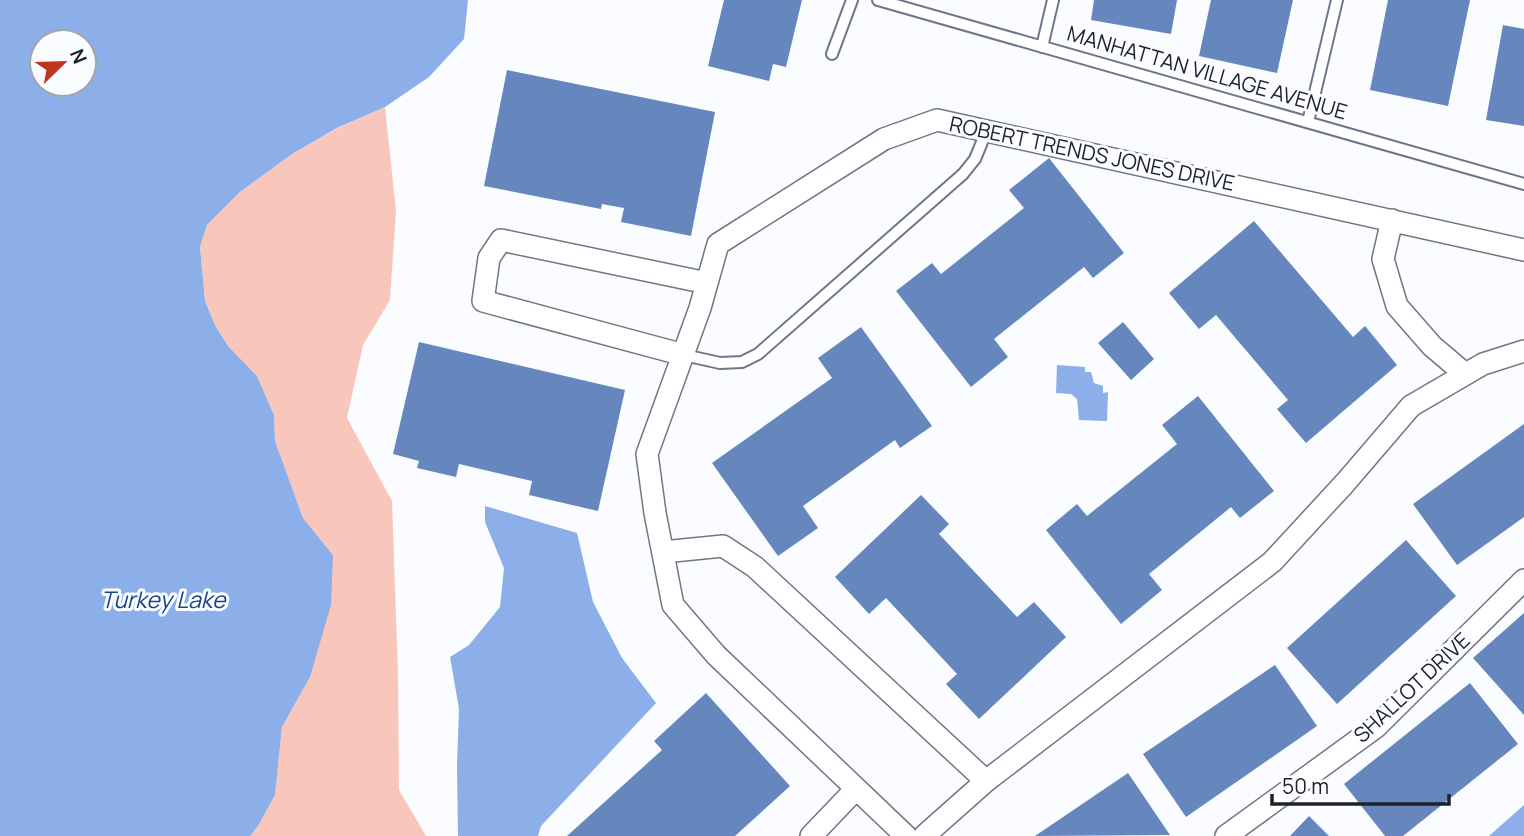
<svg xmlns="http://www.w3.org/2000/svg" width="1524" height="836" font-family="Manrope,sans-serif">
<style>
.green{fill:#f9c6bb}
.water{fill:#8cafe9;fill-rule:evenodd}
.building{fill:#6587bd}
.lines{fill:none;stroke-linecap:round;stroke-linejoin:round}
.lane-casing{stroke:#6f7784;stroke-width:14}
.street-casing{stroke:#6f7784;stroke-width:24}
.lane{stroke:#fff;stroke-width:10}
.street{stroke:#fff;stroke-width:21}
.labels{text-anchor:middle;stroke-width:6;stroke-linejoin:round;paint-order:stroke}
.street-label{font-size:21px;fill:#1e2227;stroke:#fafcff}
.water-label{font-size:23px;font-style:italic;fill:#1b4588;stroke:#fafcff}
</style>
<rect width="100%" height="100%" fill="#fafcff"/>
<path class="green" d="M385 107 396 211 390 300 363 345 347 418 392 501 398 673 399 790 426 836H250L258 826 275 795 282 727 310 677 333 555 303 518 275 441 274 415 257 376 228 346 216 327 205 301 200 247 207 225 240 192 292 154 338 128Z"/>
<path class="water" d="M0 0H468L464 39 429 77 385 107 337 128 292 154 240 192 207 225 200 247 205 301 216 327 228 346 257 376 274 415 275 441 303 518 333 555 331 605 310 677 282 727 275 795 258 826 250 836H0ZM42 42H84V84H42Z
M1057 365 1085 367V372H1091L1094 383 1103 386V393L1108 392 1107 421 1079 420 1077 399 1071 394 1056 393Z
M485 506 577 533 593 602 622 658 656 703 541 826 538 836H458L457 765 459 709 450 657 469 645 500 607 504 568 485 522Z
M1524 805V836H1489Z"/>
<path class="building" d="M724 0H802L786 67 773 64 769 81 708 66Z
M1094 0H1177L1171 34 1091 20Z
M1211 0H1293L1277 73 1199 56Z
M1388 0H1470L1448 106 1370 90Z
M1503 25 1524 29V126L1486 120Z
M507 70 715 112 691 236 621 222 624 208 602 204 601 209 484 186Z
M1049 158 1124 253 1093 278 1084 267 994 339 1008 357 971 387 896 291 932 263 941 274 1024 208 1009 190Z
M1254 221 1353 337 1365 326 1397 365 1306 443 1277 409 1288 400 1216 315 1199 329 1169 293Z
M1123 322 1154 359 1131 380 1098 343Z
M861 327 932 426 900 448 895 440 803 506 818 528 778 556 712 463 832 378 818 358Z
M419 342 625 390 598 511 529 495 532 481 459 464 456 477 417 468 419 461 393 454Z
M1198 396 1274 491 1240 518 1231 507 1149 574 1162 590 1121 624 1046 530 1077 504 1087 516 1177 444 1162 425Z
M1524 424V517L1457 565 1413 504Z
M921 495 949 524 939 534 1017 617 1034 602 1066 637 979 719 946 684 957 674 886 598 869 614 835 577Z
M1406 540 1456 596 1337 704 1287 648Z
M1524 613V715L1473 658Z
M1275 665 1317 726 1186 817 1143 754Z
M1470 683 1518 744 1403 836H1385L1344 784Z
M706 693 790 786 735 836H567L662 750 654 741Z
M1128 773 1170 835 1035 836Z
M1309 816 1329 836H1290Z"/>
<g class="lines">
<defs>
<path id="lane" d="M878 0 1524 184
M1042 47 1053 0
M832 54 852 0
M1308 122 1337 0
M684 355 720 363 742 362 758 354 963 174 975 159 987 130"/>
<path id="street" d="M1392 220 1383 259 1397 306 1432 346 1465 374
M684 355 483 301 489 258 501 240 707 283
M663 552 723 546 755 567 986 781
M811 836 855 790
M906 836 716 655 673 605 655 513 647 454 700 308 718 244 884 139 937 120 1524 250
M924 836 986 781 1272 562 1345 483 1411 406 1483 364 1524 351
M1226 836 1376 727 1524 580"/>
</defs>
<use href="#lane" class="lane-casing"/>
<use href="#street" class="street-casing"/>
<use href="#lane" class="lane"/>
<use href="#street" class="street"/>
</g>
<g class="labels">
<g class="street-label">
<text transform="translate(1207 73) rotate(16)" y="7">MANHATTAN VILLAGE AVENUE</text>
<text transform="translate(1092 154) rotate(12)" y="7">ROBERT TRENDS JONES DRIVE</text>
<text transform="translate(1412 688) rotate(-43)" y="7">SHALLOT DRIVE</text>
</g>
<g class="water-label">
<text x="163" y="608">Turkey Lake</text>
</g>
</g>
<g transform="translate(63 63) rotate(67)"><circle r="33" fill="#fafcff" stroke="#a2a5a9" stroke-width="2"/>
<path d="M0-5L12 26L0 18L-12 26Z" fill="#c0351b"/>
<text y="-10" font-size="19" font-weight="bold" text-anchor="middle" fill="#1e2227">N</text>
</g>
<path d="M1272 794v10h177v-10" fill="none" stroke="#1e2227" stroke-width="3.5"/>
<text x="1282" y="794" font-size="21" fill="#1e2227" stroke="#fafcff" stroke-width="5" paint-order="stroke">50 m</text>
</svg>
